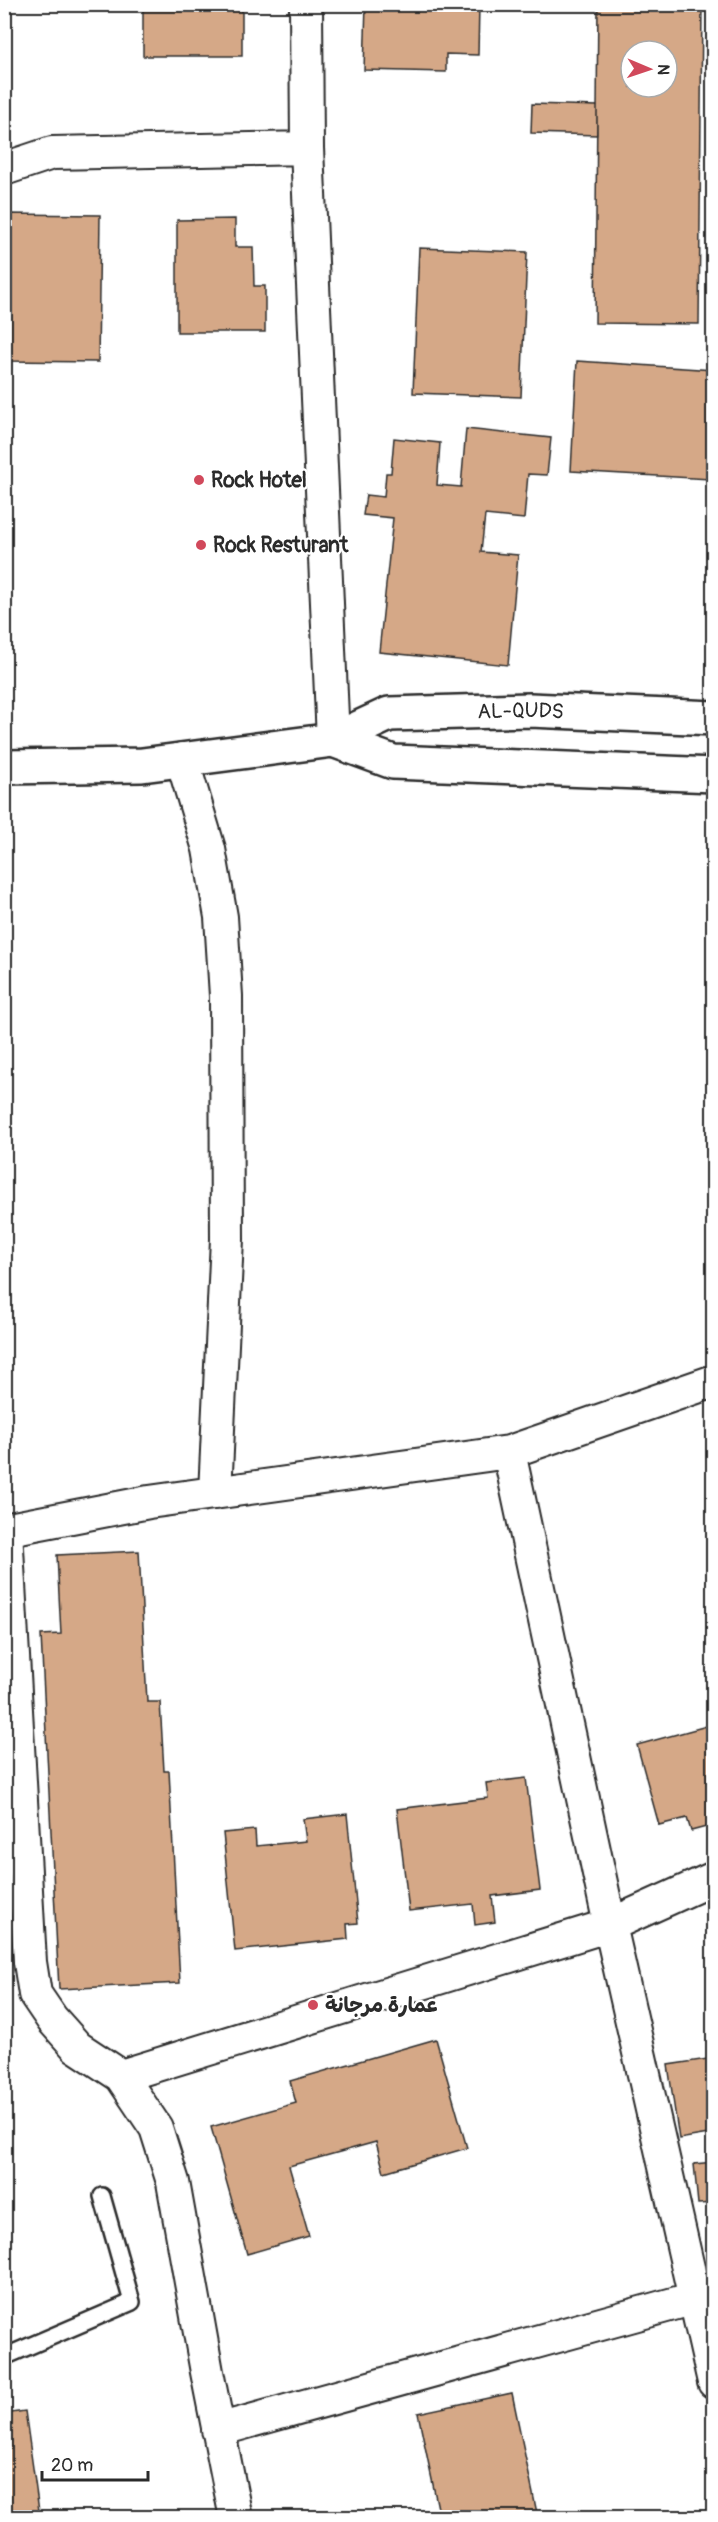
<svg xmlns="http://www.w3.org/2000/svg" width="718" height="2522" font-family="Pangolin,'Playpen Sans Arabic',sans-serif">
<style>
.building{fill:#d5a887;stroke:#2b2b2b;stroke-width:1.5;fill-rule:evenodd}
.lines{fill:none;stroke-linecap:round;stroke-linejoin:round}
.service-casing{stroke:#2b2b2b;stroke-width:20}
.minor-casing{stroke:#2b2b2b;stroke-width:36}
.tertiary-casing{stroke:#2b2b2b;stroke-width:38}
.service{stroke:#fff;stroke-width:15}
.minor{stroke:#fff;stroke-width:32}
.tertiary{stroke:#fff;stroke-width:33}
.poi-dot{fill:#d1495b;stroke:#fff;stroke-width:2}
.labels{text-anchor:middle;stroke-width:4.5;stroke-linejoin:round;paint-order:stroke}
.poi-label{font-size:21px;font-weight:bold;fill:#2b2b2b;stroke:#fff;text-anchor:start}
.street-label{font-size:21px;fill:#2b2b2b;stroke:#fff}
</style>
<rect width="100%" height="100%" fill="#fff"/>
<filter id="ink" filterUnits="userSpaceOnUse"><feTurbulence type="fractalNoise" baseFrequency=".0167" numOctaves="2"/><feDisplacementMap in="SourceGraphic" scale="12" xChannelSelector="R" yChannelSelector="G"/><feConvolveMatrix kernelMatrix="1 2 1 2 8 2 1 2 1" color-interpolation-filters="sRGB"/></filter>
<g filter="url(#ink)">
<path class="building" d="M143 4H242V56H143Z
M366 4H479L478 55 446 54V72L364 70Z
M598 4H702L699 324 595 323ZM631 51H667V87H631Z
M532 104 597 106V135L531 133Z
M4 214 100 215 98 362 4 361Z
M235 219V247H253L254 286H265V332H177V220Z
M419 248 527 252 521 397 413 393Z
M577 361 714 370 710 479 571 471Z
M466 429 551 438 547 475 528 474 524 519 485 515 481 552 518 555 508 665 379 652 393 518 363 515 366 495 384 497 386 473H391L394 438 440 443 437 485 461 487Z
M139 1551 147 1702H160L164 1771H169L180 1983 59 1989 41 1635 61 1634 57 1555Z
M714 1724V1825L691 1831 687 1818 659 1825 637 1745Z
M526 1778 540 1890 492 1896 495 1922 475 1925 473 1904 409 1911 397 1809 488 1798 486 1783Z
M347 1814 358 1923 347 1924 348 1939 235 1951 223 1833 255 1830 256 1846 306 1841 303 1819Z
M436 2039 467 2148 384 2172 376 2142 289 2166 309 2236 247 2254 211 2127 296 2103 290 2081Z
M714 2058V2133L679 2139 668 2065Z
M714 2162V2203L698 2204 694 2164Z
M512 2393 538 2518H440L418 2413Z
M25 2411 40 2518H4V2414Z"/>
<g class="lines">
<defs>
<path id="service" d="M4 2357 132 2302 102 2196"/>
<path id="minor" d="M306 4 307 148 333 740
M4 169 52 153 307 148
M182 759 209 849 221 917 226 996 227 1239 215 1493
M509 1452 610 1925 714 2382
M4 1530 149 1502 509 1452 714 1381
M6 1530 30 1962 35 1994 52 2019 77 2047 121 2076 156 2128 173 2182 207 2372 236 2518
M121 2076 610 1925 714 1878
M218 2430 695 2298"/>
<g id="tertiary">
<path d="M333 740 393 762 714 775"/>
<path id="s1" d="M4 767 142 765 333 740 389 714 530 710 714 718"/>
</g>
</defs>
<use href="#service" class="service-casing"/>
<use href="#minor" class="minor-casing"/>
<use href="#tertiary" class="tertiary-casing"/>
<use href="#service" class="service"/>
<use href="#minor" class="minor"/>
<use href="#tertiary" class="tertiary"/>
</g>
</g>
<g class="poi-dot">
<circle cx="199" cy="480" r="6"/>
<circle cx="201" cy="545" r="6"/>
<circle cx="313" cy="2005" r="6"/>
</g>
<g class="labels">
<g class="poi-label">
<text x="211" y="487">Rock Hotel</text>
<text x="213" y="552">Rock Resturant</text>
<text x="325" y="2012">عمارة مرجانة</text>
</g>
<g class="street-label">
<text dy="7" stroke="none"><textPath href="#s1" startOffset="524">AL-QUDS</textPath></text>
</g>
</g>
<rect width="718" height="2522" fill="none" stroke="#fff" stroke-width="24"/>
<rect x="12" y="12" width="694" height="2498" fill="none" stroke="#2b2b2b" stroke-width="2" filter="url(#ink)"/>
<g transform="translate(649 69) rotate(92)"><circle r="28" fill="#ffffff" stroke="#aaaaaa" stroke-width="1.5"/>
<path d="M0-4.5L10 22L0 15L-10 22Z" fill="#d1495b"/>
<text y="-9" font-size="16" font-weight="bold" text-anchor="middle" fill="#2b2b2b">N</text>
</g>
<path d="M42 2471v9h106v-9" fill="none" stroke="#2b2b2b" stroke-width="3"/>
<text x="51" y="2471" font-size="18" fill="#2b2b2b" stroke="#ffffff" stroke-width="4.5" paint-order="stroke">20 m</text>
</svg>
